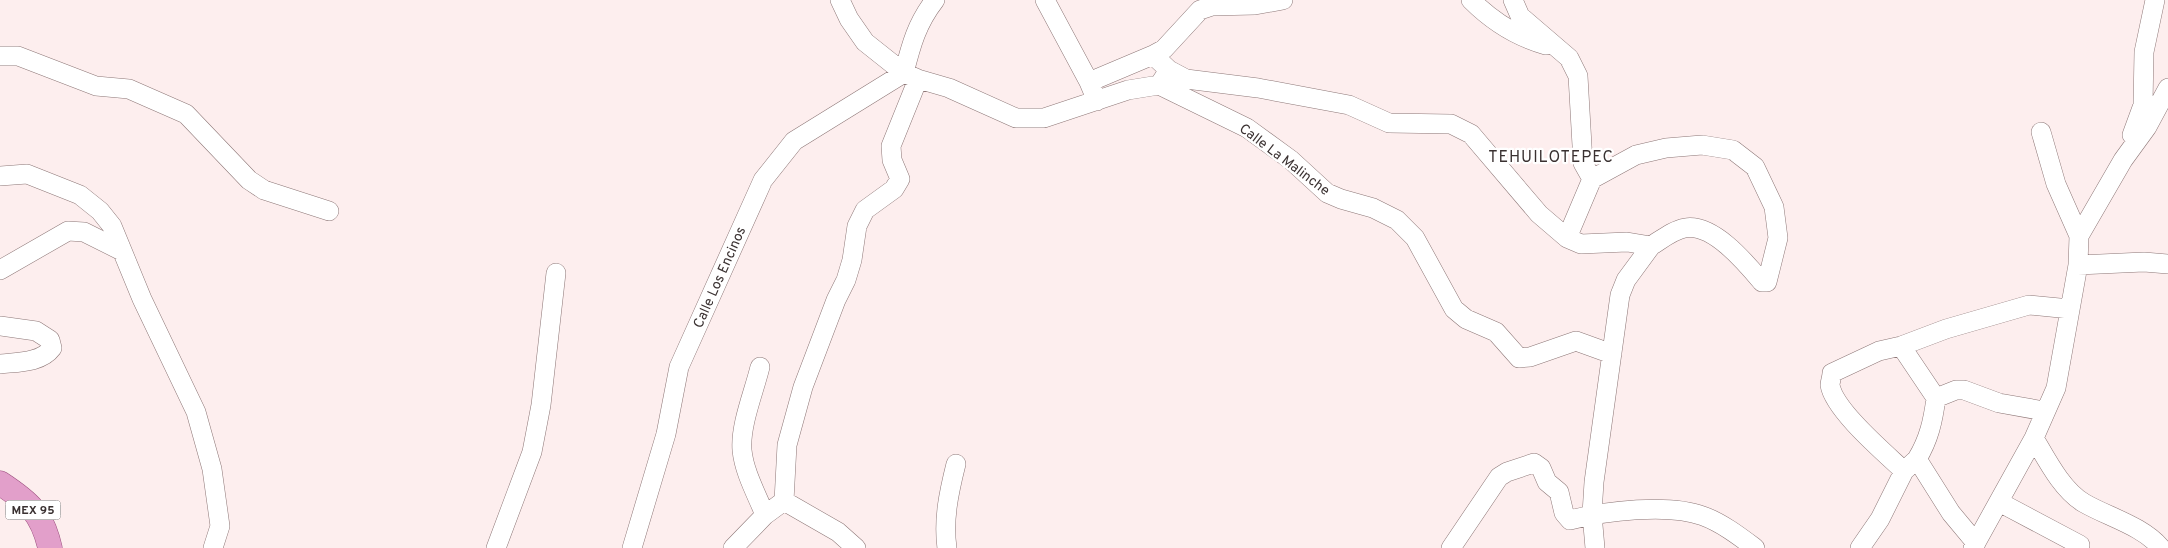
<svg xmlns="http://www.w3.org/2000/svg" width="2168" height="548" font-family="Overpass,sans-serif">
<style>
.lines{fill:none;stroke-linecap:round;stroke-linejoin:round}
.minor-casing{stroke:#8d7777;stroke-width:20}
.major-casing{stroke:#9a4f7d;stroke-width:25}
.minor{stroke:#fff;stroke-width:19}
.major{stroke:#e29fca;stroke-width:24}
.labels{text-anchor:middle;stroke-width:4.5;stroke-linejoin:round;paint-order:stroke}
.shield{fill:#fff;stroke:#756f6f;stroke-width:1}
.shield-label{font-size:12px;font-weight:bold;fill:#3a3131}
.street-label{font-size:14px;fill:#3a3131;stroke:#fff}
.quarter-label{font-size:16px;letter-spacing:1px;fill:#3a3131;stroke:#fff}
</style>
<rect width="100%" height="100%" fill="#fdeeee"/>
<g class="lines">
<defs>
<path id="minor" d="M840 0 849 19 865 42 904 73 918 79 949 88 1016 118H1044L1128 90 1159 85 1169 70 1153 55 1164 49 1200 10 1212 6 1255 5 1283 0
M1045 0 1089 82 1097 101
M1471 0C1492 21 1517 37 1546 45
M1513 0 1520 16 1569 58 1578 76 1583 163 1592 179 1567 238
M0 56H18L96 86 129 89 186 114 249 180 264 190 329 211
M1169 70 1186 79 1258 88 1349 105 1389 123 1451 124 1471 134 1539 214 1567 238 1581 244 1627 242 1651 246C1661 240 1673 230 1685 228 1713 223 1746 263 1762 282H1767L1778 238 1774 207 1755 167 1733 150 1702 145 1666 148 1636 155 1592 179
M904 73C911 45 917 23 935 0
M1089 82 1153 55
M1159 85 1247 128 1291 160 1327 193 1341 199 1373 208 1397 220 1415 238 1454 309 1466 319 1496 332 1519 358 1530 357 1576 341 1612 354
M2041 132 2056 184 2079 236
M2132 135 2143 105 2144 52 2155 0
M0 176 27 174 80 195 100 211 112 226 142 299 196 412 212 469 220 526 213 548
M2078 265 2144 262 2168 264
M0 270 68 231 84 232 122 251
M0 326 36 331 50 340 52 348C41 363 17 362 0 364
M1901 346 1936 398C1933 421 1929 439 1917 459
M760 367C754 392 740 425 742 450 744 472 757 495 765 515
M1936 398 1956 390H1964L1999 403 2044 411
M2034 438C2047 460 2062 490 2084 503 2108 517 2143 526 2161 548
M784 501 838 532 856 548
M1999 502 2080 545
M1976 543 1951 513 1917 459 1904 471C1885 453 1834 410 1830 385 1830 382 1832 377 1832 373L1879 351 1901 346 1946 329 2029 305 2070 309
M496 548 532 452 541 405 556 273
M632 548 666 434 679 367 763 180 794 141 904 73
M733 548 765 515 784 501 787 445 803 387 836 300 846 280 852 260 857 226 865 210 894 189 900 179 892 160 891 146 918 79
M947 548C943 519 949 492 956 464
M1451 548 1499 477 1507 472 1534 463 1541 468 1547 482 1559 492 1564 513 1570 520C1605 511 1669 503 1703 516 1722 523 1739 536 1755 548
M1595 548 1592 514 1594 482 1620 295 1626 280 1651 246
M1860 548 1880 519 1904 471
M1973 548 2034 438 2056 388 2078 265 2079 236 2123 160 2147 127 2168 88"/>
<path id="major" d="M0 483C29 502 42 513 50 548"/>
</defs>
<use href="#minor" class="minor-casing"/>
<use href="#major" class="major-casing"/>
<use href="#minor" class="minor"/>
<use href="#major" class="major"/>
</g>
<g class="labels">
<rect class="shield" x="5.5" y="500.5" width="55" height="19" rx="4"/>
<g class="shield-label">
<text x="33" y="514">MEX 95</text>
</g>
<g class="street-label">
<text transform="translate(1285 159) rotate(37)" y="5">Calle La Malinche</text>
<text transform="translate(719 277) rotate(-66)" y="5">Calle Los Encinos</text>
</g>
<g class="quarter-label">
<text x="1551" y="162">TEHUILOTEPEC</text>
</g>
</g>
</svg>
